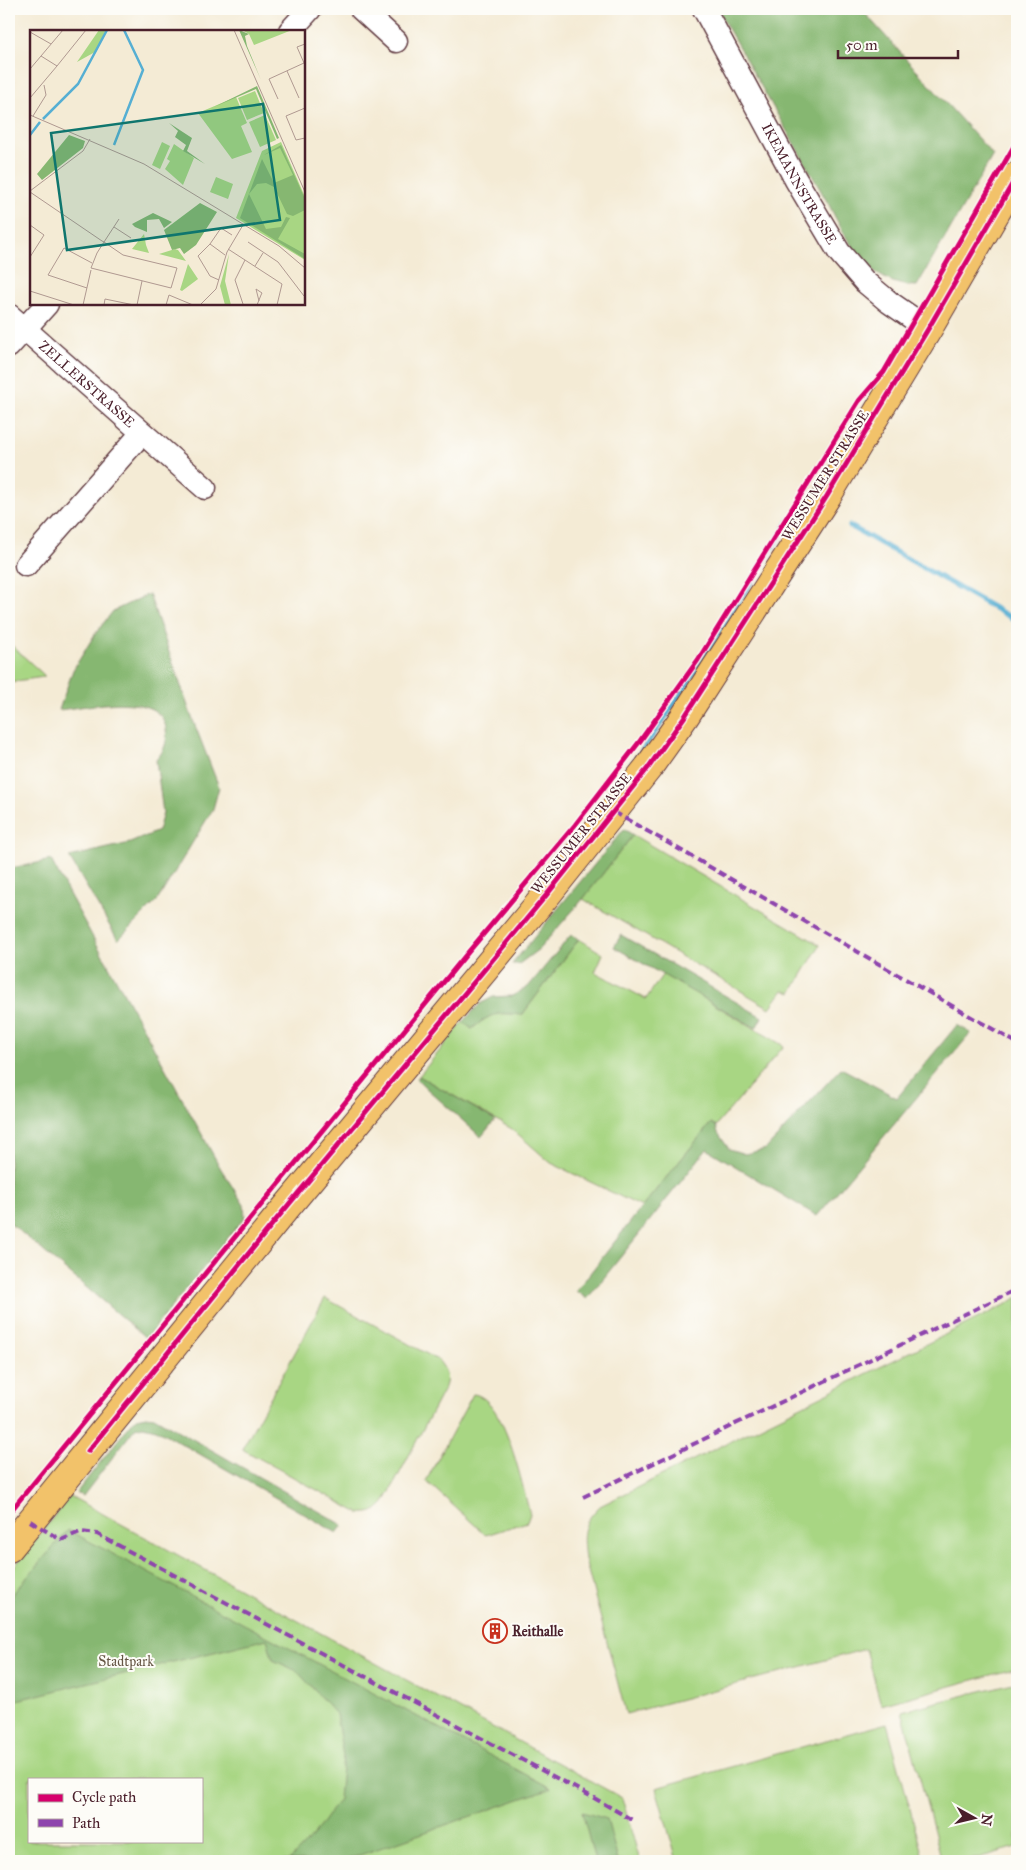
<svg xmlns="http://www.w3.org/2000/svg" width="1026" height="1870" font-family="'IM FELL Great Primer',serif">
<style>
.green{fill:#a8d683;stroke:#797a57;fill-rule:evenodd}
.forest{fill:#86b771;stroke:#686b4e}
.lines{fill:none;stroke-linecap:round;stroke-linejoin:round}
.stream{stroke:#56afd3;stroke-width:5}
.minor-casing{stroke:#643e44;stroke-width:25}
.major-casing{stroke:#643e44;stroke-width:30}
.minor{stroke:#fff;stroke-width:22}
.major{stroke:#f2c26a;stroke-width:28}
.quiet{stroke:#8e44ad;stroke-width:4;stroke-dasharray:8 4;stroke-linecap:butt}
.cycleway-casing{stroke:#fdfcf7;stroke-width:8}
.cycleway{stroke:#d6006c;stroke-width:5}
.labels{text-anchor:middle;stroke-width:4;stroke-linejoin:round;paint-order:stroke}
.street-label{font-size:14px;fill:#4a1f2b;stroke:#fdfcf7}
.poi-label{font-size:14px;font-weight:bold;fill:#4a1f2b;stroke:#fdfcf7;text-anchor:start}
.park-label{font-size:14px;fill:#665645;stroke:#fdfcf7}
.inset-river{fill:none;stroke:#56afd3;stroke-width:2.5}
.inset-road{fill:none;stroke:#b09991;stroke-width:1}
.view{fill:#0f766e;fill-opacity:0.15;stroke:#0f766e;stroke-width:2.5}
.inset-edge{fill:none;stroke:#4a1f2b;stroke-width:2.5}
</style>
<rect width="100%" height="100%" fill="#fdfcf7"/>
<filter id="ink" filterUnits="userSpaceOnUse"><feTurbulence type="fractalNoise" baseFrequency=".02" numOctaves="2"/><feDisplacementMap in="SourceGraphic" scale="10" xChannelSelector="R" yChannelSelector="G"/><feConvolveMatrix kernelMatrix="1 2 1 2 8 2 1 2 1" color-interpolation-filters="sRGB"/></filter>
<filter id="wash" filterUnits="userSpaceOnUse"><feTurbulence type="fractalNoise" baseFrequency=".0096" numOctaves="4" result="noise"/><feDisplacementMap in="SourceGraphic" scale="20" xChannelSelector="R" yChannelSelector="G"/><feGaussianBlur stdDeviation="1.12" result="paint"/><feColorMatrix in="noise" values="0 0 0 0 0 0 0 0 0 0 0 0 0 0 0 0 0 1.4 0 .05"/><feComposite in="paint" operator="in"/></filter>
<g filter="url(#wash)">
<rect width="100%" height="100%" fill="#f4ebd5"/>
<path class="green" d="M9 643 44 675V677L9 682Z
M633 835 820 945 791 993 783 990 770 1008 583 899Z
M579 939 603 954 595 972 646 999 663 974 784 1046 716 1126 711 1123 642 1207 551 1163 512 1129 419 1076 463 1022 472 1029C491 1012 497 1012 522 1015Z
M1017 1297V1668L881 1705 866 1649 626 1714 585 1559C582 1535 581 1524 600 1506L1007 1304Z
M325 1298 438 1360C445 1368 449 1376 445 1387L384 1503C376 1512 371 1514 359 1513L242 1449Z
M473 1394C505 1397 522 1486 530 1514L527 1522 486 1535 426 1481Z
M70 1496 622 1798 640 1861H9V1573ZM29 1779H201V1841H29Z
M1017 1682V1847L967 1861H942L902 1711Z
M887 1723 924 1861H677L656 1788Z"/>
<path class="forest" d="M717 9H861L993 155 917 286C870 287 847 241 829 205Z
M149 594 191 715 219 787 213 809 157 901 118 940 69 857 130 843 158 831 163 813 156 760C164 751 168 742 166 729 161 689 86 707 59 710L73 670 95 634 113 611Z
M624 829 633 835 583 899 539 949 519 964H512Z
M51 860 69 894 221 1169 244 1205 245 1217 146 1338 9 1222V869Z
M571 935 579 939 522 1015C497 1012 491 1013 472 1029L463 1022 480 1004 493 997 512 996 528 987Z
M621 935 762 1017 756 1028 614 947Z
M957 1025 971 1033 817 1216 707 1149 587 1299 576 1291 642 1207 711 1123 716 1126 718 1133 729 1149 745 1154 766 1149 841 1068 897 1098Z
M419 1076 495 1120 481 1137 425 1087 417 1079Z
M146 1416 154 1417 343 1525 337 1533 156 1429 143 1426 135 1428 83 1496 76 1493 125 1431 136 1418Z
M68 1530 551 1788 343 1861H286L290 1860 314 1835 339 1799 343 1756 336 1714 297 1671 273 1660 267 1639 9 1702V1598Z
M582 1812 607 1819 618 1861H595Z"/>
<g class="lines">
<path class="stream" d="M850 526 1017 621
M609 795C676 709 731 614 789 521"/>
</g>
</g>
<g filter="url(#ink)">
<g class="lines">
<defs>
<g id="minor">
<path d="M361 9 396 41"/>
<path id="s1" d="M704 9 796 180 839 252 865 282 889 302 928 329"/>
<path d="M290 31 310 9"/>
<path id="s2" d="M9 315 205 488"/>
<path d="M9 346 47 304"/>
<path d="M26 565 142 433"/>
</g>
<path id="major" d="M9 1548 275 1221 549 892 648 768 685 716 827 496 928 329 1017 176"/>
</defs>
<use href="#minor" class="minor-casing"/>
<use href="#major" class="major-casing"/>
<use href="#minor" class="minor"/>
<use href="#major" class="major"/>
<path class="quiet" d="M614 812 1017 1043
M583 1497 1013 1291
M30 1521 61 1540 80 1532 97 1534 594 1798 634 1821"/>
<defs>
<path id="cycleway" d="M88 1451 275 1221 549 892 648 768 685 716 827 496 928 329 1017 176
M9 1513 465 956 575 825 640 741 698 660 859 401 884 372 1017 141"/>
</defs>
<use href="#cycleway" class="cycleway-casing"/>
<use href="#cycleway" class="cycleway"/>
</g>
</g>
<defs>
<symbol id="building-ring" viewBox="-11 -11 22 22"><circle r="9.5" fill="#fdfcf7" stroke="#c8321e" stroke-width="1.5"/><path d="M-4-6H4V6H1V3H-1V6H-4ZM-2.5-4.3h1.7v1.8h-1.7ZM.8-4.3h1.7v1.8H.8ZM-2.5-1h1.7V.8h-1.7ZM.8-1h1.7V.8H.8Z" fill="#c8321e"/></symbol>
</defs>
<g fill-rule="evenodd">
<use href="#building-ring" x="481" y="1617" width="28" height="28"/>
</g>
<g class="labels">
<g class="street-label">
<text dy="5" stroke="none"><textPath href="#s1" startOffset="199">IKEMANNSTRASSE</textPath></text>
<text dy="5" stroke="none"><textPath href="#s2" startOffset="104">ZELLERSTRASSE</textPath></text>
<text transform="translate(825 475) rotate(-58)" y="5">WESSUMER STRASSE</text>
<text transform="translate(581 833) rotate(-51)" y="5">WESSUMER STRASSE</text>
</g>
<g class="poi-label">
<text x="512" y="1636">Reithalle</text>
</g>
<g class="park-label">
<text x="126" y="1666">Stadtpark</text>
</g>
</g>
<g transform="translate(30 30)">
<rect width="275" height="275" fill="#f4ebd5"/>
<path d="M69 0H76L65 22 47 32ZM212 0H262L224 15 219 4ZM225 61 234 83 217 90 208 68ZM206 67 217 93 211 96 222 122 202 129 168 83ZM235 85 246 110 230 117 219 92ZM132 112 140 116 130 139 122 135ZM251 112 275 167V230L206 188 232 121ZM144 114 164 128 153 155 135 139 140 131 137 129ZM186 147 203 154 198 169 180 162ZM114 204 116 215 119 223 102 219ZM148 220 156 231 129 224 145 219ZM199 224 195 251 201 275H195L190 256ZM158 234 168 249 152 261 150 260Z" fill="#a8d683"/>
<path d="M209 0 219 4 215 6 217 16 231 50ZM227 56 249 108 247 109 226 59 184 77ZM139 93 162 108 157 121 175 134 153 121 156 115 145 107 148 101ZM39 105 55 111 53 118 12 150 7 144ZM251 115 275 169V180L263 186 257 184 244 157 236 153 227 154 219 164 236 199 251 197 256 187 260 188 248 209 275 224V229L210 188 232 129 244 153 263 145 250 118 234 125ZM170 173 187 182 166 215 154 224 150 218 142 220 134 200ZM123 183 142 192 134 198 129 189 117 190V202L105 197 102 194Z" fill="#86b771"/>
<path class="inset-river" d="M13 89 48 54 77 0M0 105 10 92M84 115 113 40 94 0"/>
<path class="inset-road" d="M204 0 275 162M0 2 21 14M11 26 27 36 56 0M274 33 267 17 275 14M0 39 33 0M257 41 269 68M0 68 27 36M248 69 239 49 274 33 275 35M275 78 256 86 266 110 275 108M0 85 114 134 249 216 275 238M3 86 16 65 14 55M0 161 53 121 60 109M0 162 72 211 74 212 93 225 147 238 141 258 61 238 67 223 74 212 89 189M0 195 14 205 0 227M84 197 101 208M218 212 248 232 274 266M180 214 191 198 202 205M198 219 252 254 247 275M225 236 233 223M189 250 180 246 168 226 180 214 195 225M57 258 18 245 34 218 62 233M0 261 44 275M213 274 205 250 215 230M53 275 61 240M74 275 75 269 104 275M107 275 112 251M136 275 139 265 163 275M170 275 186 259 197 222 213 195M227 275 231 265 232 263 226 259 229 271"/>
<path class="view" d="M233 74 250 190 37 220 21 103Z"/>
<rect width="275" height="275" class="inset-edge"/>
</g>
<rect width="1026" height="1870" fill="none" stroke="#fdfcf7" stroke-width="30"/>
<rect x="28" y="1778" width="175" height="65" fill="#fdfcf7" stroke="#b5a4a5"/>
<rect x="38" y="1794" width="25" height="8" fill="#d6006c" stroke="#b5a4a5"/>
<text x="72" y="1802" font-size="15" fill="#4a1f2b">Cycle path</text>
<rect x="38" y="1819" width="25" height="8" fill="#8e44ad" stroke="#b5a4a5"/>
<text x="72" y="1828" font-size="15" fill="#4a1f2b">Path</text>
<g transform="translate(974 1818) rotate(98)" stroke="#fdfcf7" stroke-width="4" paint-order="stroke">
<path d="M0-4L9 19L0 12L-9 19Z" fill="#4a1f2b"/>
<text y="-8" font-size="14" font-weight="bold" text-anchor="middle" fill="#4a1f2b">N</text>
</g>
<path d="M838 50v8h120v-8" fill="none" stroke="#4a1f2b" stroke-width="2.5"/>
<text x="846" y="50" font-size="15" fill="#4a1f2b" stroke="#fdfcf7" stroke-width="4" paint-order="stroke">50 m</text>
</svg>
